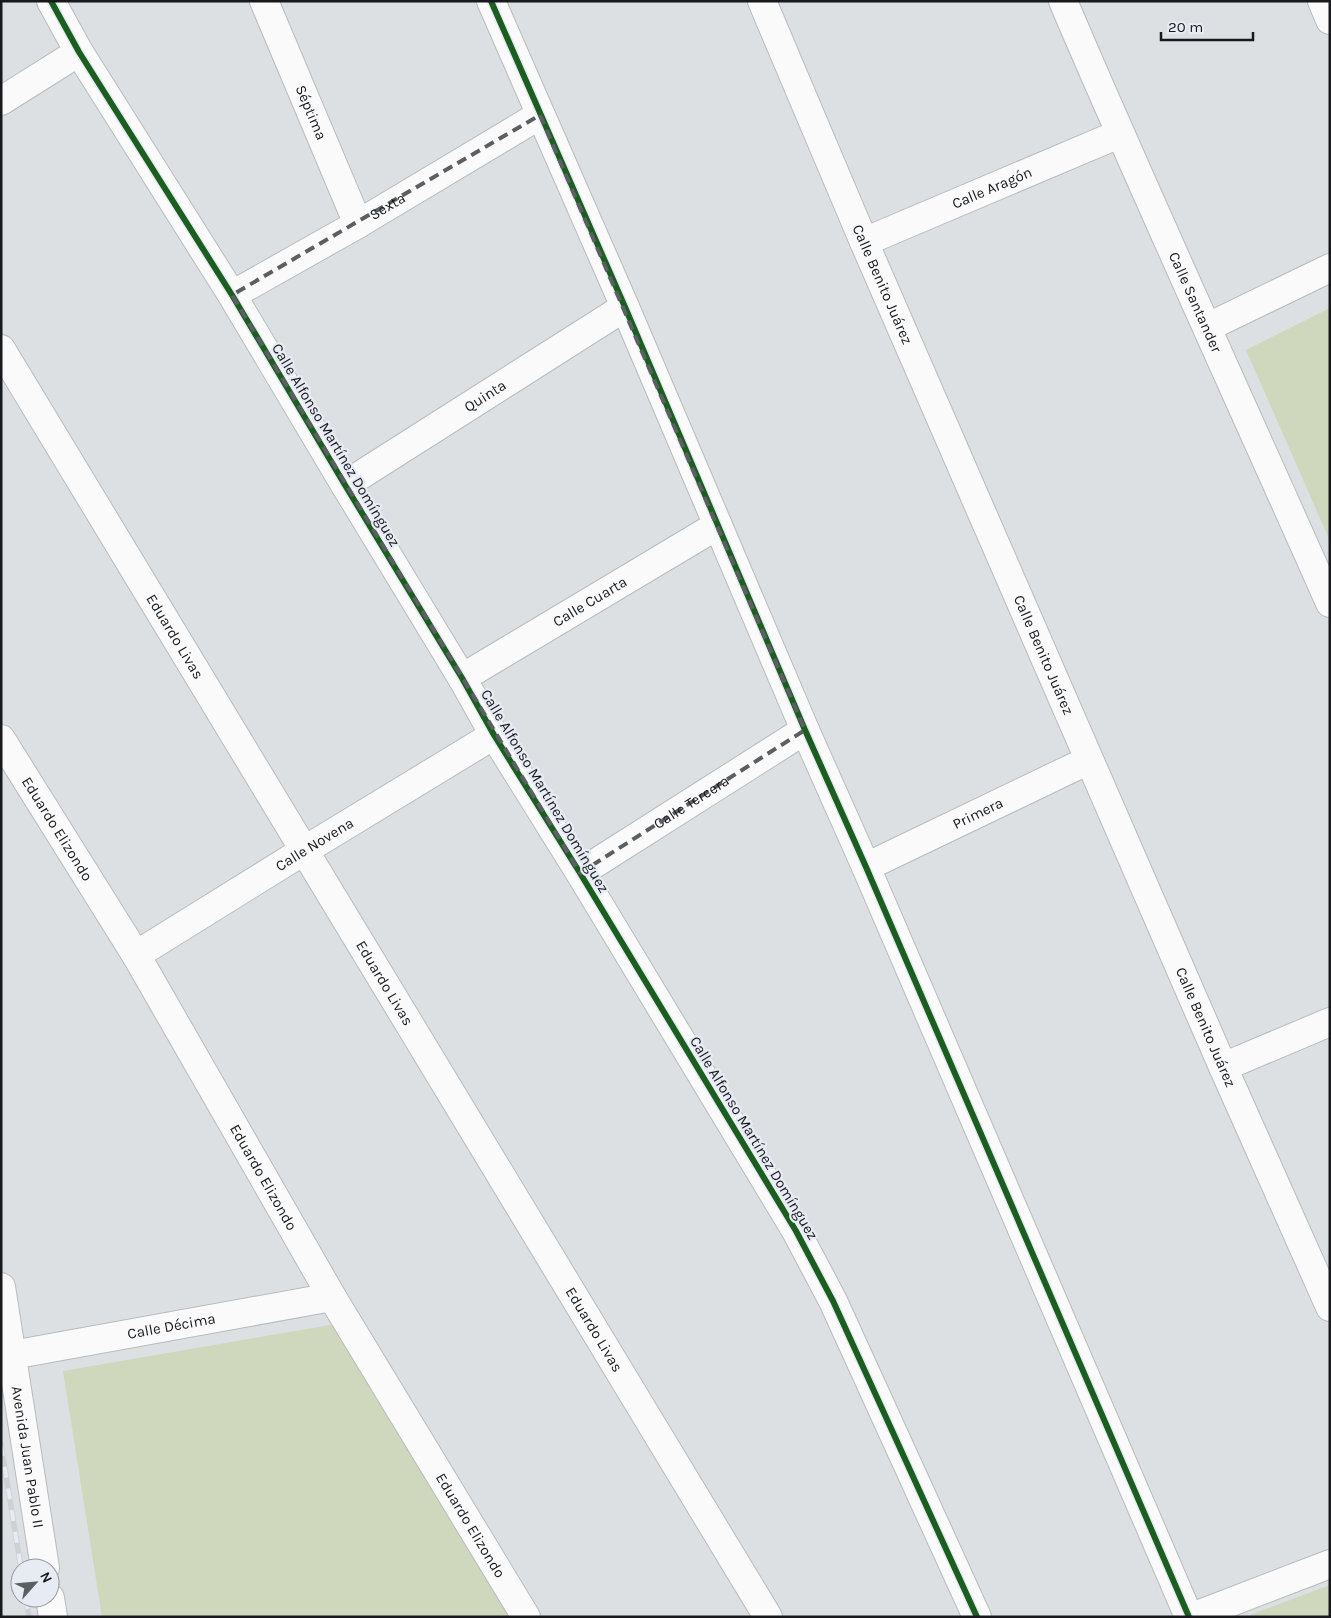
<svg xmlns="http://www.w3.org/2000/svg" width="1331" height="1618" font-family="Karla,sans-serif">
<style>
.green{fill:#cfd7bc}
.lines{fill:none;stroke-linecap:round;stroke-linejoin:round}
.minor-casing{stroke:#b8bbbe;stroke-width:30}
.tertiary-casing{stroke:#b8bbbe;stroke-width:30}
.minor{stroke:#fafafb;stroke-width:28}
.tertiary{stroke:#fafafb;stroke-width:28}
.rail-casing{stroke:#cfd0d1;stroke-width:5.5}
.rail{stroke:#e7ecf4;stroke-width:4;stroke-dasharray:11;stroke-linecap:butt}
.cycleway-casing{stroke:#e7ecf4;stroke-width:9}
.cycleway{stroke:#1b5e20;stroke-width:6}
.marked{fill:none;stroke:#5c5f62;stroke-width:4;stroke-dasharray:10 6;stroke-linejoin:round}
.labels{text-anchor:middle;stroke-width:4.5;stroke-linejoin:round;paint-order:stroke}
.street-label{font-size:15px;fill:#17191c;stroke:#e7ecf4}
</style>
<rect width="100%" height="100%" fill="#dde0e3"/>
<path class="green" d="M1330 308V541L1246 350Z
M336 1324 519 1617H102L63 1371Z
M1330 1585V1617H1251L1250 1615Z"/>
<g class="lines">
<defs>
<g id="minor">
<path d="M51 1 79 52 232 295 345 485 462 678 494 735 580 873 796 1231 833 1301 977 1617"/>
<path id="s1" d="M264 1 358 224"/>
<path d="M491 1 625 307 805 730 866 867 1189 1617"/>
<path id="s2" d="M762 1 864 242 1223 1067 1330 1307"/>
<path id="s3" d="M1063 1C1149 203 1241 402 1330 603"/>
<path d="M1322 1 1330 20"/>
<path d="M1 101 79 52"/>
<path id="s4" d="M864 242 1119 134"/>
<path id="s5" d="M232 295 358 224 540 115"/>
<path d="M1208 327 1330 268"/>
<path id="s6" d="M1 349 768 1617"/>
<path id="s7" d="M345 485 625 307"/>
<path id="s8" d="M462 678 718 525"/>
<path id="s9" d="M1 739 136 955 332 1297 526 1617"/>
<path id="s10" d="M866 867 1089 760"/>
<path id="s11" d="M580 873 805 730"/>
<path id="s12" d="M136 955 305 850 494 735"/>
<path d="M1223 1067 1330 1022"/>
<path id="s13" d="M12 1355 332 1297"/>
<path d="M1192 1617 1330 1564"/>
</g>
<g id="tertiary">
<path id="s14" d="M1 1287 45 1568"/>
<path d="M50 1598 53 1617"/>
</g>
</defs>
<use href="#minor" class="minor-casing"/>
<use href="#tertiary" class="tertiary-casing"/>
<use href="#minor" class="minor"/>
<use href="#tertiary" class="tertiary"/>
<defs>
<path id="rail" d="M1 1445 21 1568
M26 1598 29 1617
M1 1616V1617"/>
</defs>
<use href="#rail" class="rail-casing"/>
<use href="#rail" class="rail"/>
<defs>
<path id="cycleway" d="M51 1 79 52 232 295 345 485 462 678 494 735 580 873 796 1231 833 1301 977 1617
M491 1 625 307 805 730 866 867 1189 1617"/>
</defs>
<use href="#cycleway" class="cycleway-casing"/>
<use href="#cycleway" class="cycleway"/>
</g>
<path class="marked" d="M540 115 805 730 580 873 232 295Z"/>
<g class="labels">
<g class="street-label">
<text dy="5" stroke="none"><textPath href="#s1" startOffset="121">Séptima</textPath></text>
<text dy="5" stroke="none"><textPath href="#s4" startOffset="139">Calle Aragón</textPath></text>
<text dy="5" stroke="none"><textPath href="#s5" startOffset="179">Sexta</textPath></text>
<text dy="5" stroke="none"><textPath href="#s2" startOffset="308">Calle Benito Juárez</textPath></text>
<text dy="5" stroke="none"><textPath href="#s3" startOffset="329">Calle Santander</textPath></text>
<text dy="5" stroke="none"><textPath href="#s7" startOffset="166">Quinta</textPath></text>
<text transform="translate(336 445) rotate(59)" y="5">Calle Alfonso Martínez Domínguez</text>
<text dy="5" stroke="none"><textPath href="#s8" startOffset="149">Calle Cuarta</textPath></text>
<text dy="5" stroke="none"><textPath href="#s6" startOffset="336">Eduardo Livas</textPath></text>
<text dy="5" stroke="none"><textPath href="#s2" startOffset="712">Calle Benito Juárez</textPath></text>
<text transform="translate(545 791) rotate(59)" y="5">Calle Alfonso Martínez Domínguez</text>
<text dy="5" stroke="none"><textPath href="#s11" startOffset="132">Calle Tercera</textPath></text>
<text dy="5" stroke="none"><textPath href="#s10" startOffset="124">Primera</textPath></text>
<text dy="5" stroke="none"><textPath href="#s9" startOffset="106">Eduardo Elizondo</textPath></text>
<text dy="5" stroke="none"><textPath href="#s12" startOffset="210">Calle Novena</textPath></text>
<text dy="5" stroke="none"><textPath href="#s6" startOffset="741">Eduardo Livas</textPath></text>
<text dy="5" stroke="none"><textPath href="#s2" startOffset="1118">Calle Benito Juárez</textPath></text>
<text transform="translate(754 1138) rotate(59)" y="5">Calle Alfonso Martínez Domínguez</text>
<text dy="5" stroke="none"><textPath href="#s9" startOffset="511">Eduardo Elizondo</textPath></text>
<text dy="5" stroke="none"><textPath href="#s13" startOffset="162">Calle Décima</textPath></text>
<text dy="5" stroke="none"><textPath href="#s6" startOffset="1146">Eduardo Livas</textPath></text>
<text dy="5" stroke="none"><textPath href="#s14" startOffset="172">Avenida Juan Pablo II</textPath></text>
<text dy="5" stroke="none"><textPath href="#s9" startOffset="916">Eduardo Elizondo</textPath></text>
</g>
</g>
<rect width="1331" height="1618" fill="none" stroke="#17191c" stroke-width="5"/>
<g transform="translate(35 1583) rotate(63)"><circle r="24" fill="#e7ecf4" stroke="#94989e"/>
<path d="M0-4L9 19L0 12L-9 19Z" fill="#5c5f62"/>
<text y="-8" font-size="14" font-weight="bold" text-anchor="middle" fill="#17191c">N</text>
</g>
<path d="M1161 32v8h92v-8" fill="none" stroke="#17191c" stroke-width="2.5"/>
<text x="1168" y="32" font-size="15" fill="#17191c" stroke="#e7ecf4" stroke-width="4" paint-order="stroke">20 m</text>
</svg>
